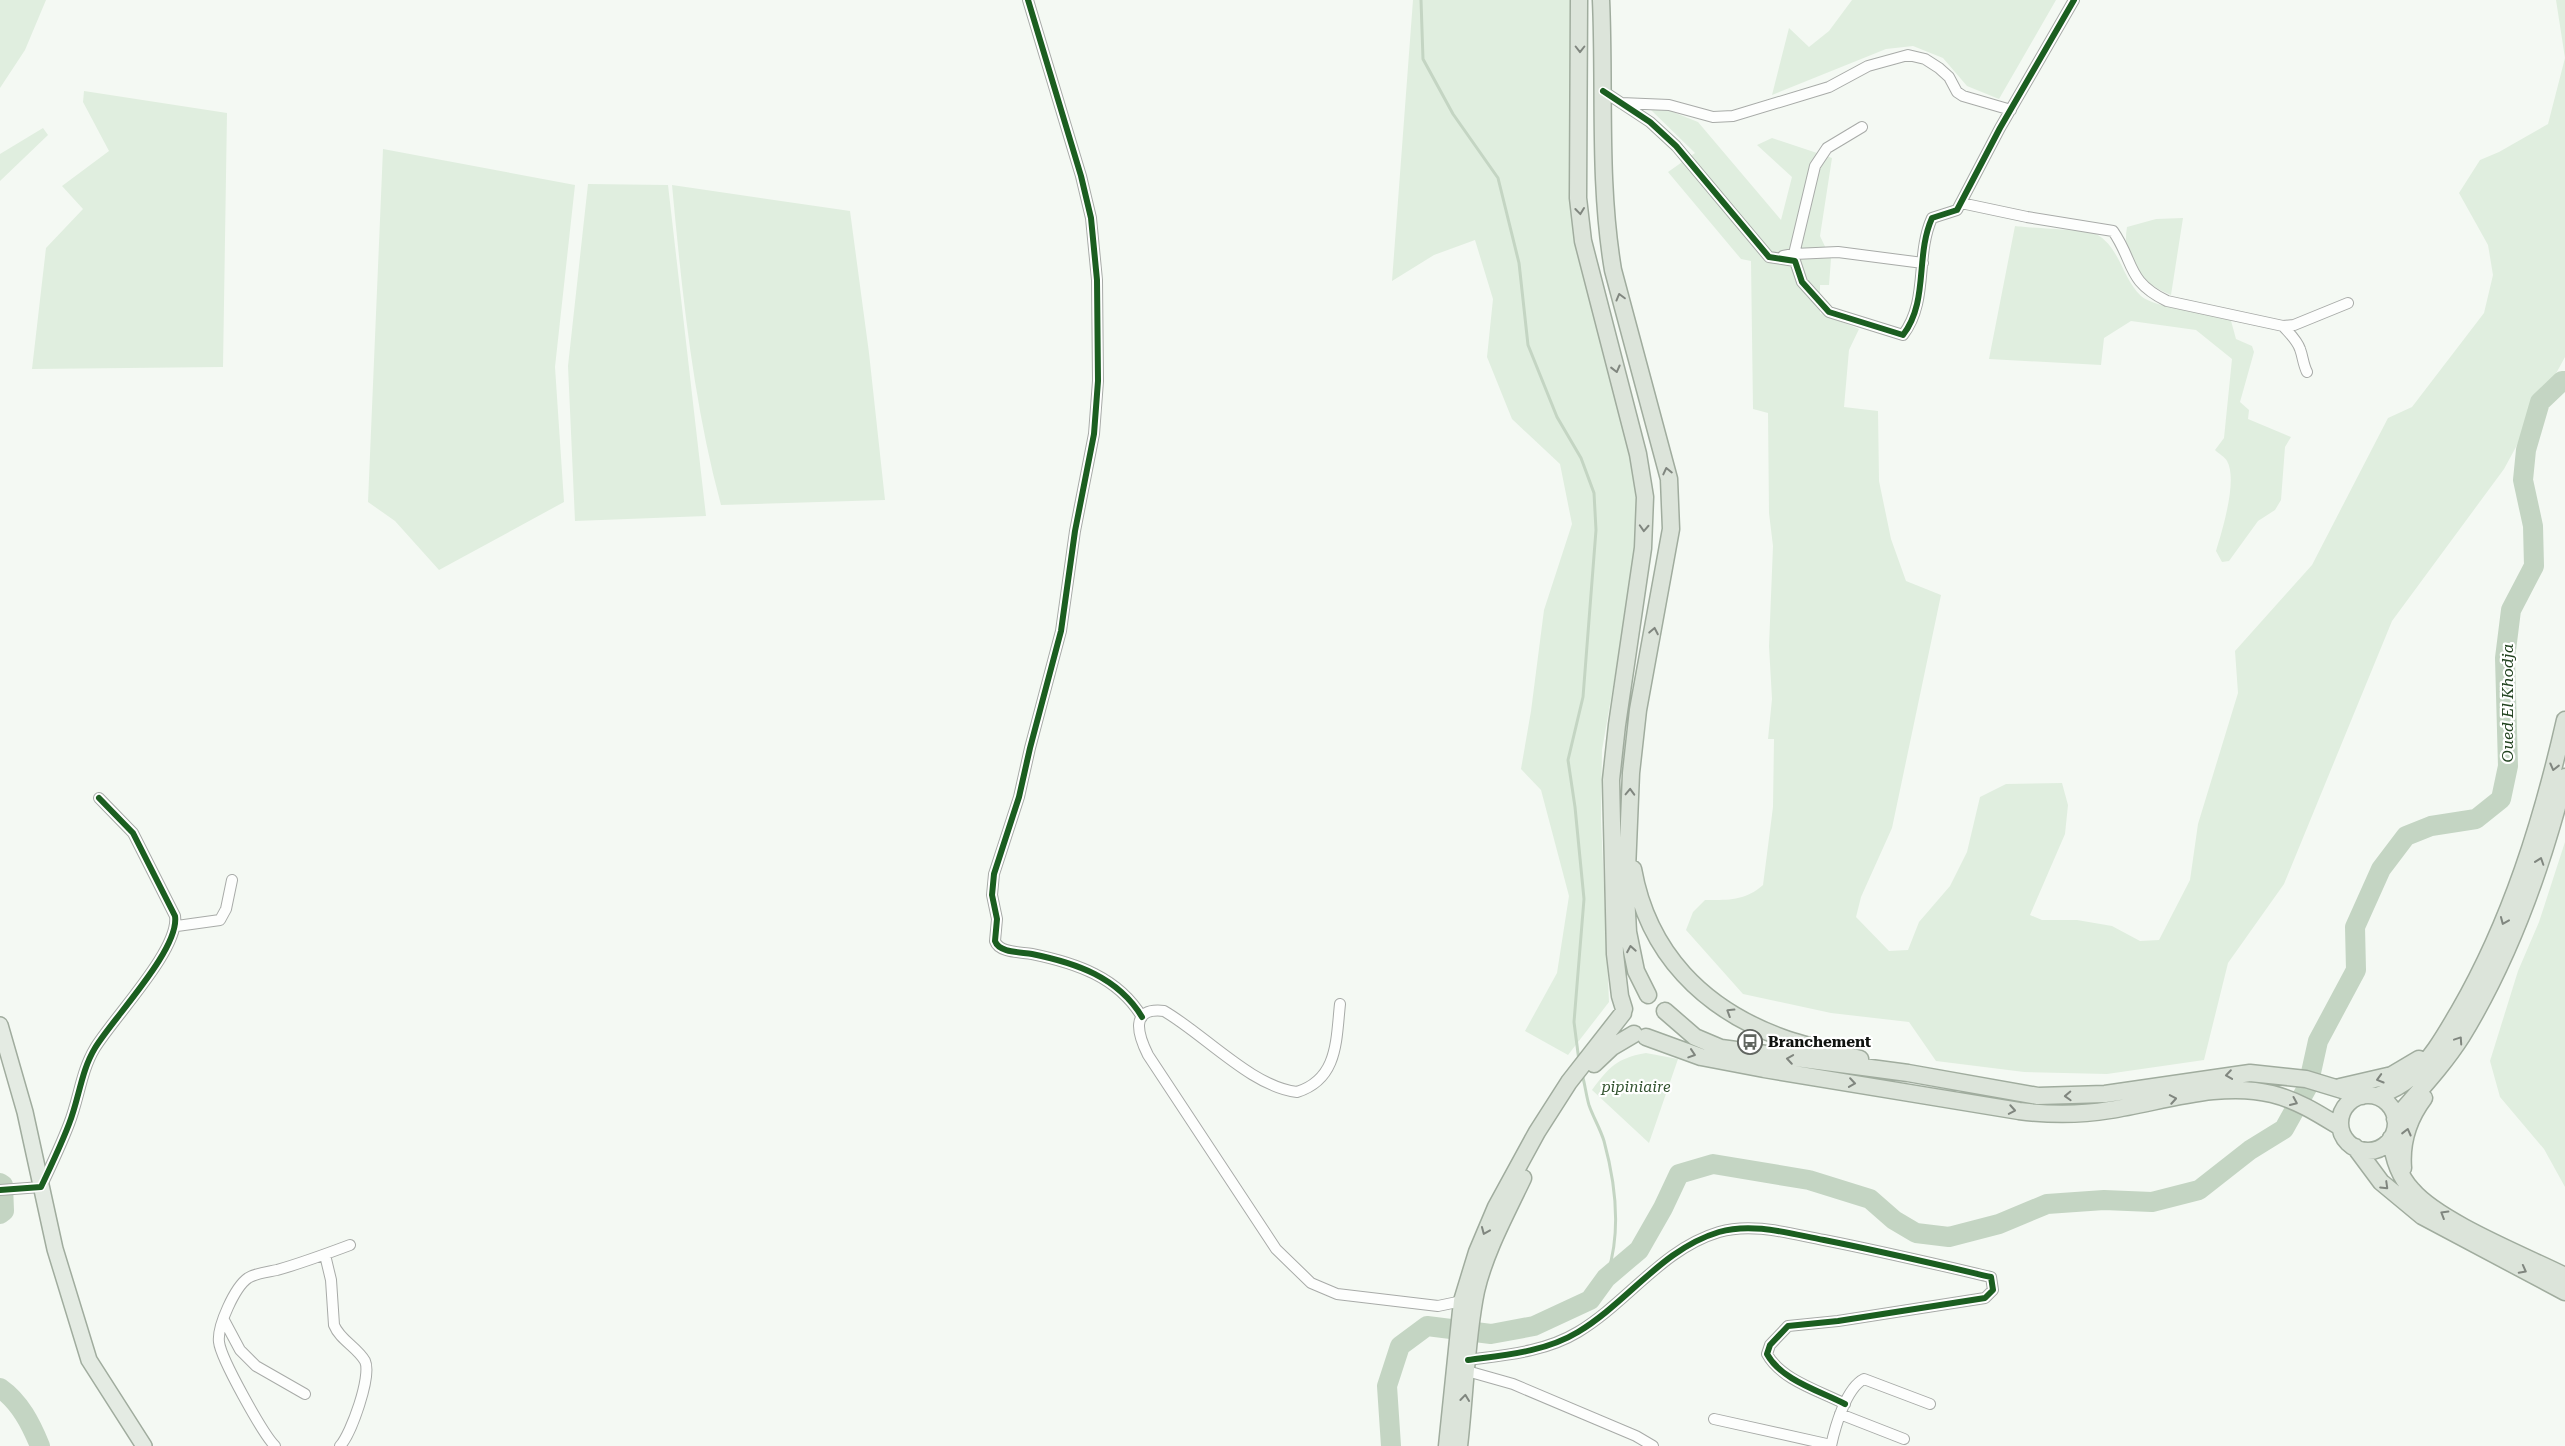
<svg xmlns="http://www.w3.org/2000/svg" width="2565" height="1446" font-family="'Roboto Serif',serif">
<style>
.green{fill:#e0eedf}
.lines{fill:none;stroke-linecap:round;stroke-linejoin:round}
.stream{stroke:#c4d5c3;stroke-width:3}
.river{stroke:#c4d5c3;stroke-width:20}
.minor-casing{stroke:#a8aba8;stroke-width:12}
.primary-casing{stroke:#a0ac9e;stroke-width:18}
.trunk-casing{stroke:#a0ac9e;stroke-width:19}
.minor{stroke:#fdfefd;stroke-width:10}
.primary{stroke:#e4ebe3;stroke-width:15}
.trunk{stroke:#dce4da;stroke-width:16}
.cycleway-casing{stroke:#fff;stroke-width:9}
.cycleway{stroke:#1b5e20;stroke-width:6}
.oneway{stroke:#80867f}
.labels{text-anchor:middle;stroke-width:4.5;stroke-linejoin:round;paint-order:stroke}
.poi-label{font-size:15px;font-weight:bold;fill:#101310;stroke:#fff;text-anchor:start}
.park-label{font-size:15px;font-style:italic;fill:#31522e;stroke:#fff}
.water-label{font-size:16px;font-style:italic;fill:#20411e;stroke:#fff}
</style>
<rect width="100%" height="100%" fill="#f4f9f3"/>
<path class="green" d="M0 0H46L25 50 0 88Z
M1413 0H1579L1578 198 1641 496 1631 584 1602 750 1601 819 1609 1002 1568 1055 1525 1031 1557 973 1569 896 1541 790 1521 769 1531 711 1544 610 1572 524 1560 464 1512 419 1487 357 1493 299 1475 240 1434 255 1392 281Z
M1852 0H2056L1999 99 1967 86 1943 58 1913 46 1886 49 1772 95 1789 28 1809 47 1829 31Z
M2556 0H2565V58Z
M2565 58V357L2504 469 2392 621 2284 884 2228 963 2204 1060 2107 1074 2024 1072 1936 1061 1909 1022 1831 1013 1743 994 1686 930 1693 912 1705 900C1728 900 1745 901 1763 885L1773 807 1774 739H1768L1772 699 1769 646 1773 546 1769 513 1768 413 1753 409 1751 261 1741 259 1668 172 1695 153 1651 110H1668L1698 122 1781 220 1792 177 1757 145 1772 138 1832 158 1820 236 1831 259 1829 285H1820V313L1859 329 1849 350 1844 407 1878 411 1879 481 1891 539 1906 581 1941 595 1892 828 1861 897 1856 917 1889 951 1908 950 1919 922 1950 886 1967 852 1980 797 2006 784 2062 783 2068 805 2065 834 2030 915 2042 920H2077L2112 926 2140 941 2159 940 2190 880 2198 824 2238 693 2235 651 2312 565 2388 418 2412 407 2484 313 2493 275 2488 245 2459 193 2480 160 2499 152 2548 124Z
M84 91 227 113 223 367 32 369 46 248 83 209 62 186 109 151 83 102Z
M43 128 48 135 0 181V154Z
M383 149 575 185 555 367 564 502 439 570 395 521 368 502Z
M588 184 668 185 706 516 575 521 568 366Z
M672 185 850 211 869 353 885 500 721 505C693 401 682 292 672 185Z
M2183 218 2171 295C2141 283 2121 261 2127 227L2156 219Z
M2015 226C2029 228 2088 230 2096 234 2120 247 2122 278 2141 296 2155 308 2210 314 2230 317L2236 339 2252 346 2254 352 2240 402 2249 410 2248 419 2291 437 2285 447 2281 500 2275 510 2258 521 2229 561 2222 562 2216 551C2222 531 2238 480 2227 461 2225 457 2218 453 2215 450L2224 438 2232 359 2196 330 2131 321 2104 338 2101 365 1989 359Z
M2565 842V1187L2544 1149 2500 1097 2490 1061 2518 971 2539 922Z
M1646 1053 1678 1059 1649 1143 1592 1090C1609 1067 1617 1058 1646 1053Z"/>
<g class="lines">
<path class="stream" d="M1421 0 1423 59 1453 114 1498 178 1519 263 1528 345 1557 417 1581 458 1594 493 1596 530 1583 697 1568 760 1575 807 1584 899 1574 1022 1579 1061
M1582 1074C1585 1084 1586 1095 1589 1105 1593 1117 1600 1128 1604 1141 1616 1185 1622 1234 1606 1278"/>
<path class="river" d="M0 1183 3 1185 4 1211 0 1214
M0 1388C20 1402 31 1424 40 1446
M1391 1446 1387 1386 1400 1346 1427 1326 1491 1334 1534 1326 1590 1300 1606 1278 1639 1250 1663 1208 1679 1174 1713 1164 1809 1180 1870 1199 1894 1220 1916 1233 1949 1237 1999 1224 2047 1204 2104 1200 2152 1202 2199 1190 2250 1150 2284 1129 2308 1086 2318 1041 2356 970 2355 927 2381 869 2406 836 2431 826 2476 819 2501 799 2508 766 2505 658 2511 610 2534 566 2533 526 2523 480 2526 450 2540 402 2562 381H2565"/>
<defs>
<path id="minor" d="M1028 0 1081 176 1091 218 1097 280 1098 381 1094 434 1075 531 1061 631 1030 748 1019 797 994 874 992 895 997 919 995 941C999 953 1021 952 1032 954 1076 963 1118 977 1142 1017
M1603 91 1650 122 1676 146 1769 257 1795 261 1802 282 1829 312 1903 335C1929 301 1915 256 1932 218L1957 210 2000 128 2074 0
M1621 103 1669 105 1713 117 1733 116 1829 87 1868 66 1908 55 1925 59 1939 68 1949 77 1957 92 1963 96 2011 110
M1961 203 2027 217 2113 231C2135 263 2126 281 2167 301L2283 326 2294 325 2348 303
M1794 254 1838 252 1923 263
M1783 256 1794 254 1815 166 1827 148 1862 127
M2283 326C2289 333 2297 340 2300 349 2303 357 2303 364 2307 372
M177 926 220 920 226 909 232 880
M1340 1004C1336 1041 1338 1079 1297 1092 1252 1087 1204 1034 1164 1011 1129 1007 1138 1035 1148 1055L1276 1249 1311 1283 1337 1294 1438 1306 1462 1301
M0 1190 41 1187C51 1166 61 1145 69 1124 79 1099 81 1071 95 1048 113 1018 180 949 175 916L133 833 99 798
M325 1255 331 1280 334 1325C340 1340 357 1347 365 1361 372 1376 351 1434 340 1446
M224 1320 240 1350 256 1366 305 1394
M1468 1360C1505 1355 1545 1352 1578 1332 1628 1302 1662 1249 1719 1232 1753 1222 1791 1234 1824 1240 1880 1251 1935 1264 1991 1277L1993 1290 1985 1298 1838 1321 1788 1326 1770 1345 1767 1354C1781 1380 1820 1391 1845 1404
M1467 1371 1513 1384 1636 1436 1653 1446
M1840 1414 1904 1439
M1714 1419 1831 1445
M275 1446C263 1434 221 1359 219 1342 217 1326 235 1287 248 1278 256 1273 268 1272 277 1270 302 1263 326 1254 350 1245
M1831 1446C1835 1427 1846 1388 1864 1379L1930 1404"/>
<path id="primary" d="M0 1025 25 1112 55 1249 89 1360 144 1446"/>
<path id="trunk" d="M1579 0 1578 198 1583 241 1638 454 1645 497 1643 548 1617 725 1611 780 1615 954 1620 996 1624 1009
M1601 0C1605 90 1598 181 1613 270L1669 479 1671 529 1638 710 1631 773 1626 894 1628 932 1636 971 1648 995
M1633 869C1648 953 1703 1009 1783 1038 1808 1047 1835 1052 1860 1059
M1665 1011 1695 1037 1721 1048 1908 1073 2038 1096 2105 1094 2250 1073 2306 1079 2362 1096
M1646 1037 1701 1057 1764 1069 2019 1111C2050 1115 2080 1115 2110 1110 2162 1102 2220 1081 2272 1094 2297 1100 2319 1114 2340 1127
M1594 1064 1612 1047 1634 1034
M2340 1087 2392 1075 2419 1059
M2340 1123a28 28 0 1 1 56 0a28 28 0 1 1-56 0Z
M2377 1096C2388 1092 2400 1087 2410 1078 2431 1060 2445 1035 2459 1011 2511 921 2542 821 2565 720
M2395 1119C2418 1092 2443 1066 2462 1036 2509 959 2543 864 2565 777
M2391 1138C2393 1157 2398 1175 2412 1190 2439 1222 2525 1256 2565 1276
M2355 1147 2381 1182 2422 1216 2565 1292
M2403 1168C2401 1143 2409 1118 2424 1098
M1447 1446 1462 1301 1477 1252 1496 1207 1537 1132 1569 1082 1623 1013
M1459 1446C1465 1396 1466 1339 1476 1291 1485 1252 1506 1214 1523 1178"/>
</defs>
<use href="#minor" class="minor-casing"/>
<use href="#primary" class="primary-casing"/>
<use href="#trunk" class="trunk-casing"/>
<use href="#minor" class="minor"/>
<use href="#primary" class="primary"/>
<use href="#trunk" class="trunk"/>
<defs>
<path id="cycleway" d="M1028 0 1081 176 1091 218 1097 280 1098 381 1094 434 1075 531 1061 631 1030 748 1019 797 994 874 992 895 997 919 995 941C999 953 1021 952 1032 954 1076 963 1118 977 1142 1017
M1603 91 1650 122 1676 146 1769 257 1795 261 1802 282 1829 312 1903 335C1929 301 1915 256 1932 218L1957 210 2000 128 2074 0
M0 1190 41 1187C51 1166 61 1145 69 1124 79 1099 81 1071 95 1048 113 1018 180 949 175 916L133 833 99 798
M1468 1360C1505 1355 1545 1352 1578 1332 1628 1302 1662 1249 1719 1232 1753 1222 1791 1234 1824 1240 1880 1251 1935 1264 1991 1277L1993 1290 1985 1298 1838 1321 1788 1326 1770 1345 1767 1354C1781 1380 1820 1391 1845 1404"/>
</defs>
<use href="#cycleway" class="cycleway-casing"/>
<use href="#cycleway" class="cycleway"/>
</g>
<defs><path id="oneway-chevron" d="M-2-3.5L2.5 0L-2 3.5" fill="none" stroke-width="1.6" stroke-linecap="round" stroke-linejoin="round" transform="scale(1.25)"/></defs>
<g class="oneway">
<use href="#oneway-chevron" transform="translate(1580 49) rotate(90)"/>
<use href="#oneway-chevron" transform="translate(1580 211) rotate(83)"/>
<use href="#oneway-chevron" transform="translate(1620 297) rotate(-105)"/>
<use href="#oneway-chevron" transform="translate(1616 369) rotate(76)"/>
<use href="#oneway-chevron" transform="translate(1667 471) rotate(-103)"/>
<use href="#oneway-chevron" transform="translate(1644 528) rotate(93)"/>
<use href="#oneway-chevron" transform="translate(1654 631) rotate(-79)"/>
<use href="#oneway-chevron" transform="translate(2554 767) rotate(104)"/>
<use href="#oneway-chevron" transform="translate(1630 792) rotate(-88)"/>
<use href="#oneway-chevron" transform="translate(2540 861) rotate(-71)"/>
<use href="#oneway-chevron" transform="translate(2504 921) rotate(113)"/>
<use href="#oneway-chevron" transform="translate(1631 949) rotate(-100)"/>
<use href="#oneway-chevron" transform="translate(1730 1012) rotate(-148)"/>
<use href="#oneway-chevron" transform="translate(2459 1040) rotate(-56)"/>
<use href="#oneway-chevron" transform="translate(1692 1054) rotate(18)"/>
<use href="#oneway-chevron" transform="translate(1790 1059) rotate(-171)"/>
<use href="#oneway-chevron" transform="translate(2229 1075) rotate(172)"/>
<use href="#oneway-chevron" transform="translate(2380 1079) rotate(164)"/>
<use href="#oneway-chevron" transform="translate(1852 1083) rotate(8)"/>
<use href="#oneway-chevron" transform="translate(2068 1096) rotate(178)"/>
<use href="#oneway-chevron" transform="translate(2173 1099) rotate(-10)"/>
<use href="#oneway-chevron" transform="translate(2294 1102) rotate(24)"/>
<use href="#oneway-chevron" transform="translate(2012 1110) rotate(10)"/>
<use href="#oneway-chevron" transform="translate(2407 1132) rotate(-76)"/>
<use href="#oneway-chevron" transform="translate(2385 1186) rotate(44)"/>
<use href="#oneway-chevron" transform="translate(2444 1214) rotate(-149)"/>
<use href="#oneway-chevron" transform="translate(1485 1231) rotate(113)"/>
<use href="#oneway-chevron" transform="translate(2523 1270) rotate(28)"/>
<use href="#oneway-chevron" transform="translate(1465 1398) rotate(-84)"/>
</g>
<defs>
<symbol id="bus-ring" viewBox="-11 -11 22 22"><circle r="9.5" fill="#fff" stroke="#60645f" stroke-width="1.5"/><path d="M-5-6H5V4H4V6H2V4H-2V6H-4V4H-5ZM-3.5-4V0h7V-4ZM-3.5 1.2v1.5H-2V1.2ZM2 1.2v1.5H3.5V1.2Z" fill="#60645f"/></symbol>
</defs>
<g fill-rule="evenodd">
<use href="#bus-ring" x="1736" y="1028" width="28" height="28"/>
</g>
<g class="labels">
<g class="poi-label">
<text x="1768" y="1047">Branchement</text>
</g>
<g class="park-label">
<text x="1636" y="1092">pipiniaire</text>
</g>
<g class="water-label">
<text transform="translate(2507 703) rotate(-90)" y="6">Oued El Khodja</text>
</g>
</g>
</svg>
